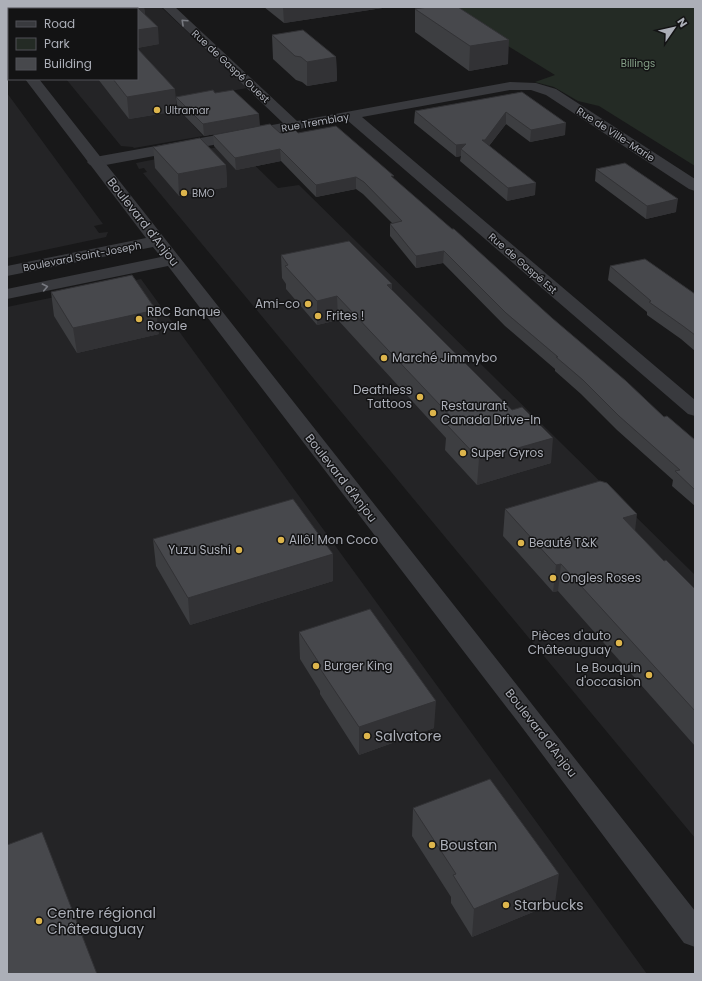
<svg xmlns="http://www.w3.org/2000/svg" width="702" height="981" font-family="Poppins,sans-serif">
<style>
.built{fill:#242426}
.green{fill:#242b25}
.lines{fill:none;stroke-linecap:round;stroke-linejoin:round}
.minor{fill:#393a3e;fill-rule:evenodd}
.tertiary{fill:#393a3e;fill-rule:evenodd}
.wall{fill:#3d3e41}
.shaded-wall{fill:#323235}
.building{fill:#47484c;stroke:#323235}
.oneway{stroke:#787a81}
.poi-dot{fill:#ddb54c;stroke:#131314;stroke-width:1.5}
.labels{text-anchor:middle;stroke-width:3;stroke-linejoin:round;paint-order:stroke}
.far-park-label{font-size:10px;fill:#85a088;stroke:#131314}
.far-street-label{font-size:10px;fill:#acafb8;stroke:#131314}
.far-poi-label{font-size:10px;fill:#acafb8;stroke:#131314;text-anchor:start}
.street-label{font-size:12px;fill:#acafb8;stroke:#131314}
.poi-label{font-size:12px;fill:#acafb8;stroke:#131314;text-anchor:start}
.near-poi-label{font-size:14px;fill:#acafb8;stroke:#131314;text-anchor:start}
</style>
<rect width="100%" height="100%" fill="#181819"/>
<path class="built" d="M7 7H161L247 88 172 102 203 136 134 148 133 147 121 146 66 79H137V9L9 10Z
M7 93 103 224 94 226 99 233 108 232 106 237 7 258Z
M233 144 278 188 299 185 695 575V838L143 173 147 172 144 168 139 169 136 163Z
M141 279 647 974H7V307Z"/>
<path class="green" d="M445 7H695V166L599 106 578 101 554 87 535 82 555 75Z"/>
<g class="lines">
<path class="minor" d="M162 7H175L297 121 510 82 536 83 556 89 695 179V191L689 189 546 95 531 90H510L362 117 695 400V416L688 414 347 120 95 167 90 165 87 162 90 159 95 157 283 123Z"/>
<path class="tertiary" d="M7 43 9 44V54L7 53Z
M25 79H39L695 911V947L684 943 521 726 168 266 7 299V289L161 257 153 247 7 276V266L146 238Z"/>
</g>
<path class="wall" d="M68 7H144L145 15 159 44 137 48 177 111 129 119 98 79H137V9H70Z
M264 7H389L284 23Z
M415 9 508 64 469 71 415 32Z
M272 35 336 57 337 81 307 86 302 82 296 80 273 59Z
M522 92 565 135 530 142 506 124 489 146 535 195 507 201 460 161 461 156 456 157 414 123 415 111Z
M215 93 260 126 204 136 177 108 176 97Z
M280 133H298L393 178 664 417 695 440V506L672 486 673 480 617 430 581 394 555 371V369L505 326 443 263 416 268 390 236V224L392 223 363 194 356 189 316 197 281 161 236 170 214 146 213 135Z
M153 147 226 165 227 187 179 196 155 168Z
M596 169 676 212 646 219 595 181Z
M281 255 392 290 551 463 477 485 445 450 446 438 338 320 317 325 286 289V284L282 278Z
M610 266 695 294V351L681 339 647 315V312L608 280Z
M51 292 159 334 77 353 54 316Z
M505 509 635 531 664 561 695 589V746L558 591 553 592 503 536Z
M153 539 333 581 190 625 156 566Z
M299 632 434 728 359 755 320 694V691L300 659Z
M413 808 555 903 472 937 451 903V897L412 836Z"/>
<path class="shaded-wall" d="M130 7H144L145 15Z
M283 7H389L284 23Z
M158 27 159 44 137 48V30Z
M509 40 508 64 469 71 470 46Z
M336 57 337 81 307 86V62Z
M175 89 177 111 129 119 127 97Z
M506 112V124L484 152 482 140Z
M259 114 260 126 204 136 203 124Z
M566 123 565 135 530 142 531 130Z
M466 144 461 149V156L456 157V145Z
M280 149 281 161 236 170 235 158Z
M226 165 227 187 179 196 178 174Z
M356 177V189L316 197V185Z
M536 183 535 195 507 201 508 188Z
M678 199 676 212 646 219 647 206Z
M444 251 443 263 416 268V256Z
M392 284V307L387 285Z
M337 296 338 320 317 325V301Z
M156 310 159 334 77 353 73 328Z
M553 438 551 463 477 485 479 459Z
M637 514 634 540 623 518Z
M333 554V581L190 625 188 598Z
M561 564 558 591 553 592 556 565Z
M436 701 434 728 359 755V727Z
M559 874 555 903 472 937 474 909Z"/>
<path class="building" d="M82 7H137L158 27 137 30V9H84Z
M428 7H458L509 40 470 46 415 9Z
M303 30 336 57 307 62 301 57 295 56 272 35Z
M137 48 175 89 127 97 113 79H137Z
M213 90 215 93 233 90 259 114 203 124 176 97Z
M522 92 566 123 531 130 506 112 485 140H482L536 183 508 188 461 149 466 144 456 145 415 111Z
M270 124 280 133 295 130 298 133 336 126 394 176H391L452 229H454L552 318 626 381 664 417 667 416 695 440V490L675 471 680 470 619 416 583 380 556 357H558L506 313 444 251 416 256 390 224 402 221 364 182 356 177 316 185 280 149 235 158 213 135Z
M200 138 226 165 178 174 153 147Z
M625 163 678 199 647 206 596 169Z
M349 241 392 284 387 285 512 410 522 407 553 438 479 459 447 425 456 422 337 296 317 301 285 266 288 265 281 255Z
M645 259 695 294V335L683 326 649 302 651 301 610 266Z
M132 275 156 310 73 328 51 292Z
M600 481 607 483 637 514 623 518 664 561 666 560 695 589V711L561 564 556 565 505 509Z
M293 499 333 554 188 598 153 539Z
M370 609 436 701 359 727 319 667 321 666 299 632Z
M490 779 559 874 474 909 453 875 456 874 413 808Z
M42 832 97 974H7V845Z"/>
<defs><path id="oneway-chevron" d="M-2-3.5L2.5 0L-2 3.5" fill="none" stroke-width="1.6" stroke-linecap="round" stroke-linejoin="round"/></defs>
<g class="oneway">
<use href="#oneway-chevron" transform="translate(184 22) rotate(-137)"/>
<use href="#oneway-chevron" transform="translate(45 287) rotate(-12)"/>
</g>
<g class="poi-dot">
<circle cx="157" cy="110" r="4"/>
<circle cx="184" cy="193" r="4"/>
<circle cx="308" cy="304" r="4"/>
<circle cx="318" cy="316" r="4"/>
<circle cx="139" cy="319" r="4"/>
<circle cx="384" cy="358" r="4"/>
<circle cx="420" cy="397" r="4"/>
<circle cx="433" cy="413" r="4"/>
<circle cx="463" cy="453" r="4"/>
<circle cx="281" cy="540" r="4"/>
<circle cx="521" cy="543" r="4"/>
<circle cx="239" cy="550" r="4"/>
<circle cx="553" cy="578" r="4"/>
<circle cx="619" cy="643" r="4"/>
<circle cx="316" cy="666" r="4"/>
<circle cx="649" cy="675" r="4"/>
<circle cx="367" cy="736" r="4"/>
<circle cx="432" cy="845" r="4"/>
<circle cx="506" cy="905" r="4"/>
<circle cx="39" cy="921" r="4"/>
</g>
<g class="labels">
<g class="far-park-label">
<text x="638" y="67">Billings</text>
</g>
<g class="far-street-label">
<text transform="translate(231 66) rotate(43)" y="4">Rue de Gaspé Ouest</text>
<text transform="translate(315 122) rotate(-10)" y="4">Rue Tremblay</text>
<text transform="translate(616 134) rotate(33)" y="4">Rue de Ville-Marie</text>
<text transform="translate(82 256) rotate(-11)" y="4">Boulevard Saint-Joseph</text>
<text transform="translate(523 263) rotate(41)" y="4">Rue de Gaspé Est</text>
</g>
<g class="far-poi-label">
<text x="165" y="114">Ultramar</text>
<text x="192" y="197">BMO</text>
</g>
<g class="street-label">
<text transform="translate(143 222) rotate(52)" y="4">Boulevard d'Anjou</text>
<text transform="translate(341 478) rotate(52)" y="4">Boulevard d'Anjou</text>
<text transform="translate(541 733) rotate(52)" y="4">Boulevard d'Anjou</text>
</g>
<g class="poi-label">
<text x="300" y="308" text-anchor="end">Ami-co</text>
<text x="147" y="316">RBC Banque<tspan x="147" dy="14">Royale</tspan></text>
<text x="326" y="320">Frites !</text>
<text x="392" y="362">Marché Jimmybo</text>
<text x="412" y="394" text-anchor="end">Deathless<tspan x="412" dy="14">Tattoos</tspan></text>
<text x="441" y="410">Restaurant<tspan x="441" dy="14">Canada Drive-In</tspan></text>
<text x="471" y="457">Super Gyros</text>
<text x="289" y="544">Allô! Mon Coco</text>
<text x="529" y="547">Beauté T&amp;K</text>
<text x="231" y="554" text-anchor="end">Yuzu Sushi</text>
<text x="561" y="582">Ongles Roses</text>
<text x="611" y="640" text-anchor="end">Pièces d'auto<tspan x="611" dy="14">Châteauguay</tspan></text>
<text x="324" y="670">Burger King</text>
<text x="641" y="672" text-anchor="end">Le Bouquin<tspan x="641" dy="14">d'occasion</tspan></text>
</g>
<g class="near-poi-label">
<text x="375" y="741">Salvatore</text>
<text x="440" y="850">Boustan</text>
<text x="514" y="910">Starbucks</text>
<text x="47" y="918">Centre régional<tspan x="47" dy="16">Châteauguay</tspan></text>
</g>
</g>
<rect width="702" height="981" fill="none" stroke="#acafb8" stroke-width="16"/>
<rect x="8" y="8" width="130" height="72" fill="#131314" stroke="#505156"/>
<rect x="16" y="21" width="20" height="6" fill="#393a3e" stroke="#505156"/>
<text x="44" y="28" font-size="12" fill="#acafb8">Road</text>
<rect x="16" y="38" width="20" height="12" fill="#242b25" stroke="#505156"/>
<text x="44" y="48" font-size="12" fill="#acafb8">Park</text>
<rect x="16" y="58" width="20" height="12" fill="#47484c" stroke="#505156"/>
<text x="44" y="68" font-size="12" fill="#acafb8">Building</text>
<g transform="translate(674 28) rotate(56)" stroke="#131314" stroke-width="3" paint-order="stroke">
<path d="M0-3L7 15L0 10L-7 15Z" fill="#acafb8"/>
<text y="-6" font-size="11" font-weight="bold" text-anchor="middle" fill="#acafb8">N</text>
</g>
</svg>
